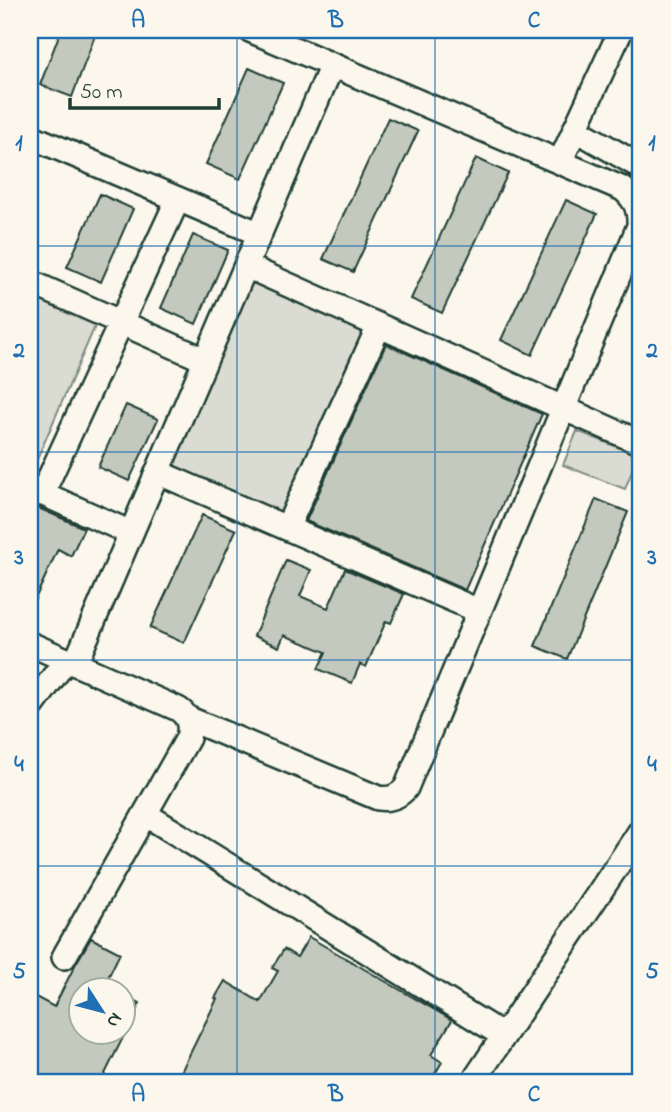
<svg xmlns="http://www.w3.org/2000/svg" width="671" height="1112" font-family="'Indie Flower',sans-serif">
<style>
.green{fill:#dbdcd1;stroke:#7d8c82;stroke-width:2}
.building{fill:#c4c9be;stroke:#1f3d34;stroke-width:2}
.lines{fill:none;stroke-linecap:round;stroke-linejoin:round}
.minor-casing{stroke:#1f3d34;stroke-width:28}
.minor{stroke:#fbf7ec;stroke-width:23}
.grid{fill:none;stroke:#1f6fb2;stroke-width:2;stroke-opacity:0.55}
.neatline{fill:none;stroke:#1f6fb2;stroke-width:2.5}
.grid-label{font-size:23px;text-anchor:middle;font-weight:bold;fill:#1f6fb2}
</style>
<rect width="100%" height="100%" fill="#fbf7ec"/>
<filter id="ink" filterUnits="userSpaceOnUse"><feTurbulence type="fractalNoise" baseFrequency=".0143" numOctaves="2"/><feDisplacementMap in="SourceGraphic" scale="14" xChannelSelector="R" yChannelSelector="G"/><feConvolveMatrix kernelMatrix="1 2 1 2 8 2 1 2 1" color-interpolation-filters="sRGB"/></filter>
<g filter="url(#ink)">
<path class="green" d="M253 280 367 330 284 519 170 469Z
M30 295 96 324 30 475Z
M577 431 638 455 625 489 563 465Z"/>
<path class="building" d="M61 30H97L72 97 40 85Z
M249 68 283 83 240 179 206 164Z
M388 118 418 131 353 272 323 259Z
M476 158 508 173 442 313 411 299Z
M100 194 133 209 101 282 67 267Z
M566 200 597 214 532 355 501 340Z
M193 235 228 250 196 324 161 308Z
M386 344 542 414 465 590 306 521Z
M126 405 158 419 129 481 98 467Z
M596 499 628 512 567 659 535 646Z
M36 507 84 528 71 556 58 549 30 610V521Z
M202 515 236 530 184 643 150 628Z
M286 560 311 570 300 596 328 608 345 569 404 594 391 623 386 621 366 667 360 664 352 683 318 669 326 652 284 635 279 647 254 636Z
M309 937 452 1020 431 1055 442 1062 430 1082H176L217 999 215 998 225 981 260 1002 278 971 272 968 284 949 297 957Z
M91 938 120 953 102 990H80V1032H122V995L140 1003 101 1082H30V994L54 1007 75 965Z"/>
<g class="lines">
<defs>
<path id="minor" d="M575 129 641 167
M30 136 260 234
M560 162 621 30
M246 266 641 443
M30 282 205 360
M157 472 479 611
M30 488 131 533
M42 494 178 199
M287 528 379 326
M30 644 178 709C189 716 191 726 188 738L64 957
M75 664 332 65
M30 709 66 660
M187 718 378 798C390 800 398 797 406 788L639 226C640 210 636 200 623 189L250 30
M145 814 504 1036
M473 1082 641 830"/>
</defs>
<use href="#minor" class="minor-casing"/>
<use href="#minor" class="minor"/>
</g>
</g>
<path class="grid" d="M237 30V1082M435 30V1082M30 246H641M30 452H641M30 660H641M30 866H641"/>
<rect width="671" height="1112" fill="none" stroke="#fbf7ec" stroke-width="77"/>
<g transform="translate(102 1011) rotate(126)"><circle r="33" fill="#fbf7ec" stroke="#a3ada2" stroke-width="2"/>
<path d="M0-5L12 26L0 18L-12 26Z" fill="#1f6fb2"/>
<text y="-10" font-size="19" font-weight="bold" text-anchor="middle" fill="#1f3d34">N</text>
</g>
<path d="M70 98v10h149v-10" fill="none" stroke="#1f3d34" stroke-width="3.5"/>
<text x="80" y="98" font-size="21" fill="#1f3d34" stroke="#fbf7ec" stroke-width="5" paint-order="stroke">50 m</text>
<rect x="38" y="38" width="594" height="1036" class="neatline"/>
<g class="grid-label">
<text x="138" y="27">A</text>
<text x="336" y="27">B</text>
<text x="534" y="27">C</text>
<text x="19" y="150">1</text>
<text x="652" y="150">1</text>
<text x="19" y="357">2</text>
<text x="652" y="357">2</text>
<text x="19" y="564">3</text>
<text x="652" y="564">3</text>
<text x="19" y="771">4</text>
<text x="652" y="771">4</text>
<text x="19" y="978">5</text>
<text x="652" y="978">5</text>
<text x="138" y="1101">A</text>
<text x="336" y="1101">B</text>
<text x="534" y="1101">C</text>
</g>
</svg>
